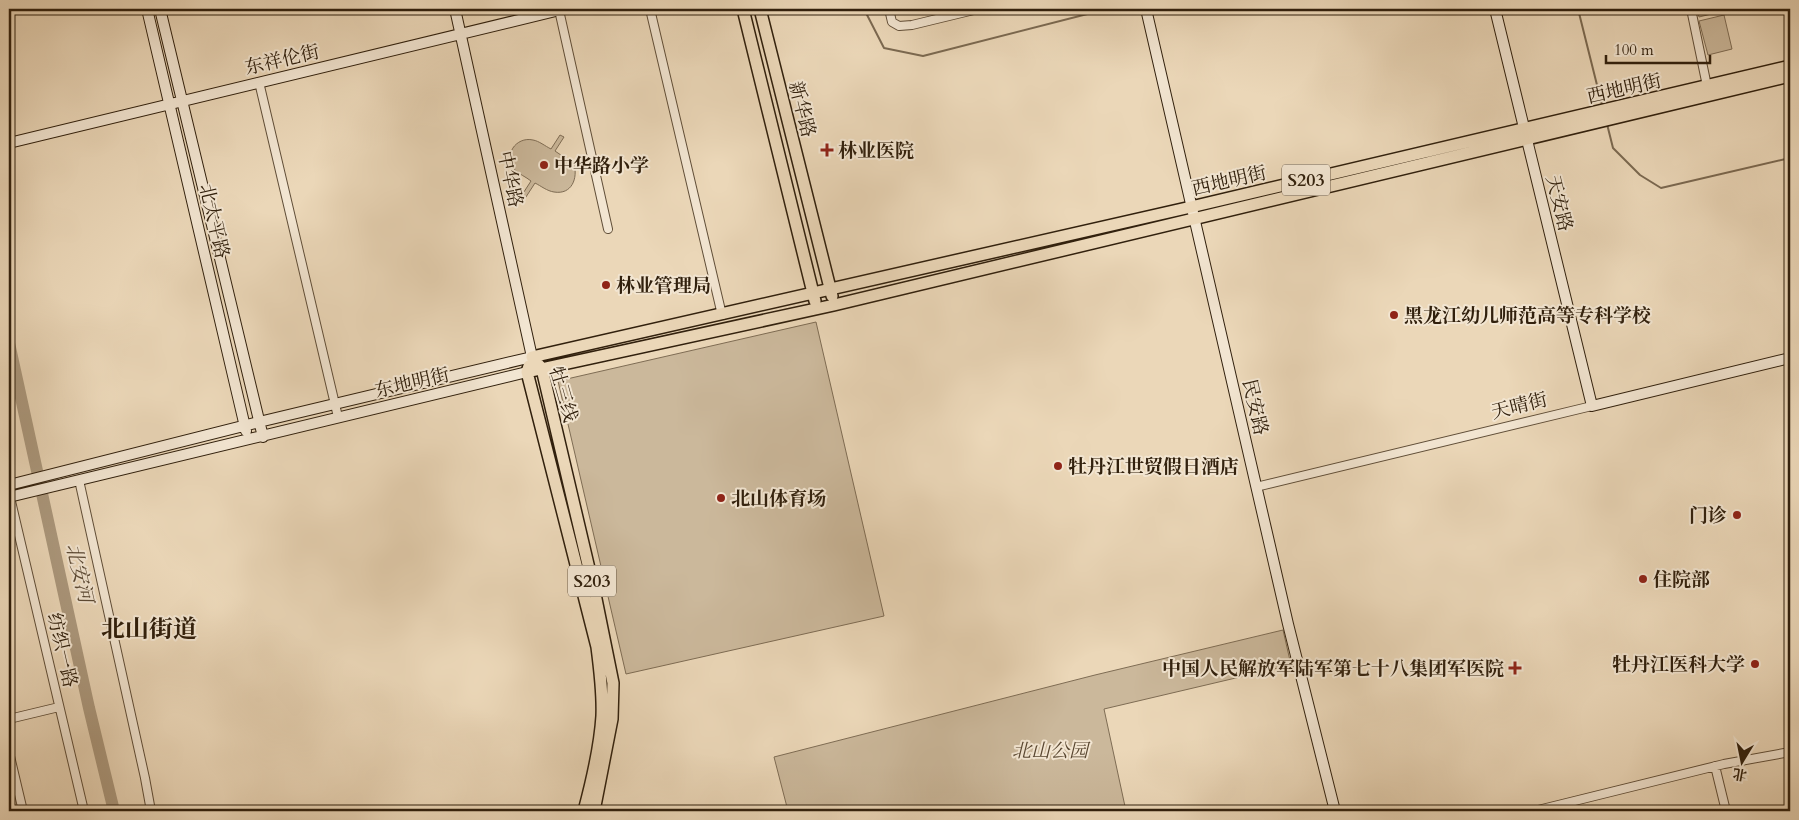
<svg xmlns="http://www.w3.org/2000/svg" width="1799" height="820" font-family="Cardo,'Noto Serif SC',serif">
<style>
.green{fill:#cbb89b;stroke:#7e6c54}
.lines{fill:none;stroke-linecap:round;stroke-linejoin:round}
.stream{stroke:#7b6951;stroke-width:2}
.river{stroke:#ac997e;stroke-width:12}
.street-casing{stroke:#604e38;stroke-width:10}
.secondary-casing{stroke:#31200d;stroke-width:12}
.primary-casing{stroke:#31200d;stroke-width:14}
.street{stroke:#f2e5d1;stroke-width:8}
.secondary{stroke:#f2e5d1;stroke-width:10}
.primary{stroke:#ebd7b8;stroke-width:11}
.poi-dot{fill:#8f2418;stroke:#f2e5d1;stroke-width:2}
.labels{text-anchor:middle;stroke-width:4;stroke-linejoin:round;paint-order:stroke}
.shield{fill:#f2e5d1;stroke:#6b5b48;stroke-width:1}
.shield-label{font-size:18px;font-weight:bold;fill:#31200d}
.street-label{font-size:19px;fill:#31200d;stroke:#f2e5d1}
.poi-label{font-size:19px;font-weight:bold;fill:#31200d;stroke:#f2e5d1;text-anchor:start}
.park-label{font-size:19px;font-style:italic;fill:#584630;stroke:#f2e5d1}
.water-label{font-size:20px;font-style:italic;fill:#5c4a35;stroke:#f2e5d1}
.district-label{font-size:24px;font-weight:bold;fill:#31200d;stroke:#f2e5d1}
</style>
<rect width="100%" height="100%" fill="#ebd7b8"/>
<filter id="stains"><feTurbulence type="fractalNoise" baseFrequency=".004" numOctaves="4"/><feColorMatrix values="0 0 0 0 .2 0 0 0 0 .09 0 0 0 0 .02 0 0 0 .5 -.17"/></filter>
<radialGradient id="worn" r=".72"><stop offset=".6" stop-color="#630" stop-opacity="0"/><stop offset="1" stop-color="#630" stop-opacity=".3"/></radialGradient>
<path class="green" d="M1697 9H1732L1699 17Z
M1724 15 1732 49 1708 55 1699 21Z
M560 135 564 137 555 151 574 164C578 178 572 195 554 192 547 191 541 186 535 183L524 200 520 198 531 181C526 177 519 174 515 170 502 156 516 136 533 140 539 141 545 146 551 149Z
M816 322 884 616 626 674 558 381Z
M1283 630 1291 665 1104 709 1126 811H788L774 757 1095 675Z"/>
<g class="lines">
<path class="stream" d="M864 9 884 48 923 56 1107 9
M1578 9 1602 105
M1607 124 1613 148 1640 175 1661 188 1790 158"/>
<path class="river" d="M9 343 89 708 114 811"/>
<defs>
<path id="street" d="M650 9 722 315
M889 9 892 22 899 26 912 25 978 9
M1691 9 1707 86
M559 10 608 229
M259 82 338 417
M79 480 145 778 151 811
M1256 487 1592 406
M10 497 84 811
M9 719 59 707
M9 752 23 811
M1715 766 1726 811
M1534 811 1724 764 1790 752"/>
<path id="secondary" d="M147 9 246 431
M160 9 263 437
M1146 9 1288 624 1335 811
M1495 9 1592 406 1790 358
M9 143 564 9
M9 485 259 422 532 357 455 9
M9 497 527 372"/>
<path id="primary" d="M743 9 815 301
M760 9 832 296
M532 357 1191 207 1790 66
M538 364 542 369 595 594 613 683 612 719 594 811
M529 366 527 372 597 647C600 670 603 693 602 716 600 748 592 781 584 811
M527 372 834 305 1790 76"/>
</defs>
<use href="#street" class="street-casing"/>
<use href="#secondary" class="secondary-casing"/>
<use href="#primary" class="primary-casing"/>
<use href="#street" class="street"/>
<use href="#secondary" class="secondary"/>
<use href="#primary" class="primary"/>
</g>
<g class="poi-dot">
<path d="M824.5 142.5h5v5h5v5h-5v5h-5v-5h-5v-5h5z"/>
<circle cx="544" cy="165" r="5"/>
<circle cx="606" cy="285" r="5"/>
<circle cx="1394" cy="315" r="5"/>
<circle cx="1058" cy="466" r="5"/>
<circle cx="721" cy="498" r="5"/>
<circle cx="1737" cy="515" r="5"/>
<circle cx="1643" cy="579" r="5"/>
<circle cx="1755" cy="664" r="5"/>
<path d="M1512.5 660.5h5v5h5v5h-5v5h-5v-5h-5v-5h5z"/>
</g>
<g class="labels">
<g class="shield">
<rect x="1282" y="164.5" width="48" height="31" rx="4"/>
<rect x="568" y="565.5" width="48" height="31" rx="4"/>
</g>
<g class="shield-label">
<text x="1306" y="186">S203</text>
<text x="592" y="587">S203</text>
</g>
<g class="street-label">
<text transform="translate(282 59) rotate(-13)" y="7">东祥伦街</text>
<text transform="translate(1624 88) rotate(-13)" y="7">西地明街</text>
<text transform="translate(803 109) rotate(76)" y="7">新华路</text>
<text transform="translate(511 179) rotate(78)" y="7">中华路</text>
<text transform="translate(1229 180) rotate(-13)" y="7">西地明街</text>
<text transform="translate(1560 203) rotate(76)" y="7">天安路</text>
<text transform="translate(215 221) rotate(77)" y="7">北太平路</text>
<text transform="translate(412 382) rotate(-13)" y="7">东地明街</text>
<text transform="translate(564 394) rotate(74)" y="7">牡三线</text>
<text transform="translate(1519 405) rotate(-14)" y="7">天晴街</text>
<text transform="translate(1256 407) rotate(77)" y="7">民安路</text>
<text transform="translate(63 650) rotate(77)" y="7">纺织一路</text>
</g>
<g class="poi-label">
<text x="838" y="157">林业医院</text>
<text x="554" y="172">中华路小学</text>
<text x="616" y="292">林业管理局</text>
<text x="1404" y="322">黑龙江幼儿师范高等专科学校</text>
<text x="1068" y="473">牡丹江世贸假日酒店</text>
<text x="731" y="505">北山体育场</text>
<text x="1727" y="522" text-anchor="end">门诊</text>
<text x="1653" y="586">住院部</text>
<text x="1745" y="671" text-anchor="end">牡丹江医科大学</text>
<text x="1504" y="675" text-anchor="end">中国人民解放军陆军第七十八集团军医院</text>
</g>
<g class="park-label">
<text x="1050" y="757">北山公园</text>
</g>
<g class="water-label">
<text transform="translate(80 573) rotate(77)" y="7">北安河</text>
</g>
<g class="district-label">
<text x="149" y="637">北山街道</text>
</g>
</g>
<rect width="1799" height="820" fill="none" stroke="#ebd7b8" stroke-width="30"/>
<rect x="10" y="10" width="1779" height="800" fill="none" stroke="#31200d" stroke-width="2.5"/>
<rect x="15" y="15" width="1769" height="790" fill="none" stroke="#31200d"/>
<g transform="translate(1742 762) rotate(190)" stroke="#f2e5d1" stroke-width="4" paint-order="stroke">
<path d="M0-4L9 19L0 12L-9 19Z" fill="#31200d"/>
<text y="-8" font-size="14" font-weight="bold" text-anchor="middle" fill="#31200d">北</text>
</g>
<path d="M1606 55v8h104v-8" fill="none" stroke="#31200d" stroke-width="2.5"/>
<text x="1614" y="55" font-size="15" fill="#31200d" stroke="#f2e5d1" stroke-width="4" paint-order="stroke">100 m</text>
<rect width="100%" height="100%" filter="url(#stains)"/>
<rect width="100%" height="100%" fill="url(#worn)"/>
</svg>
